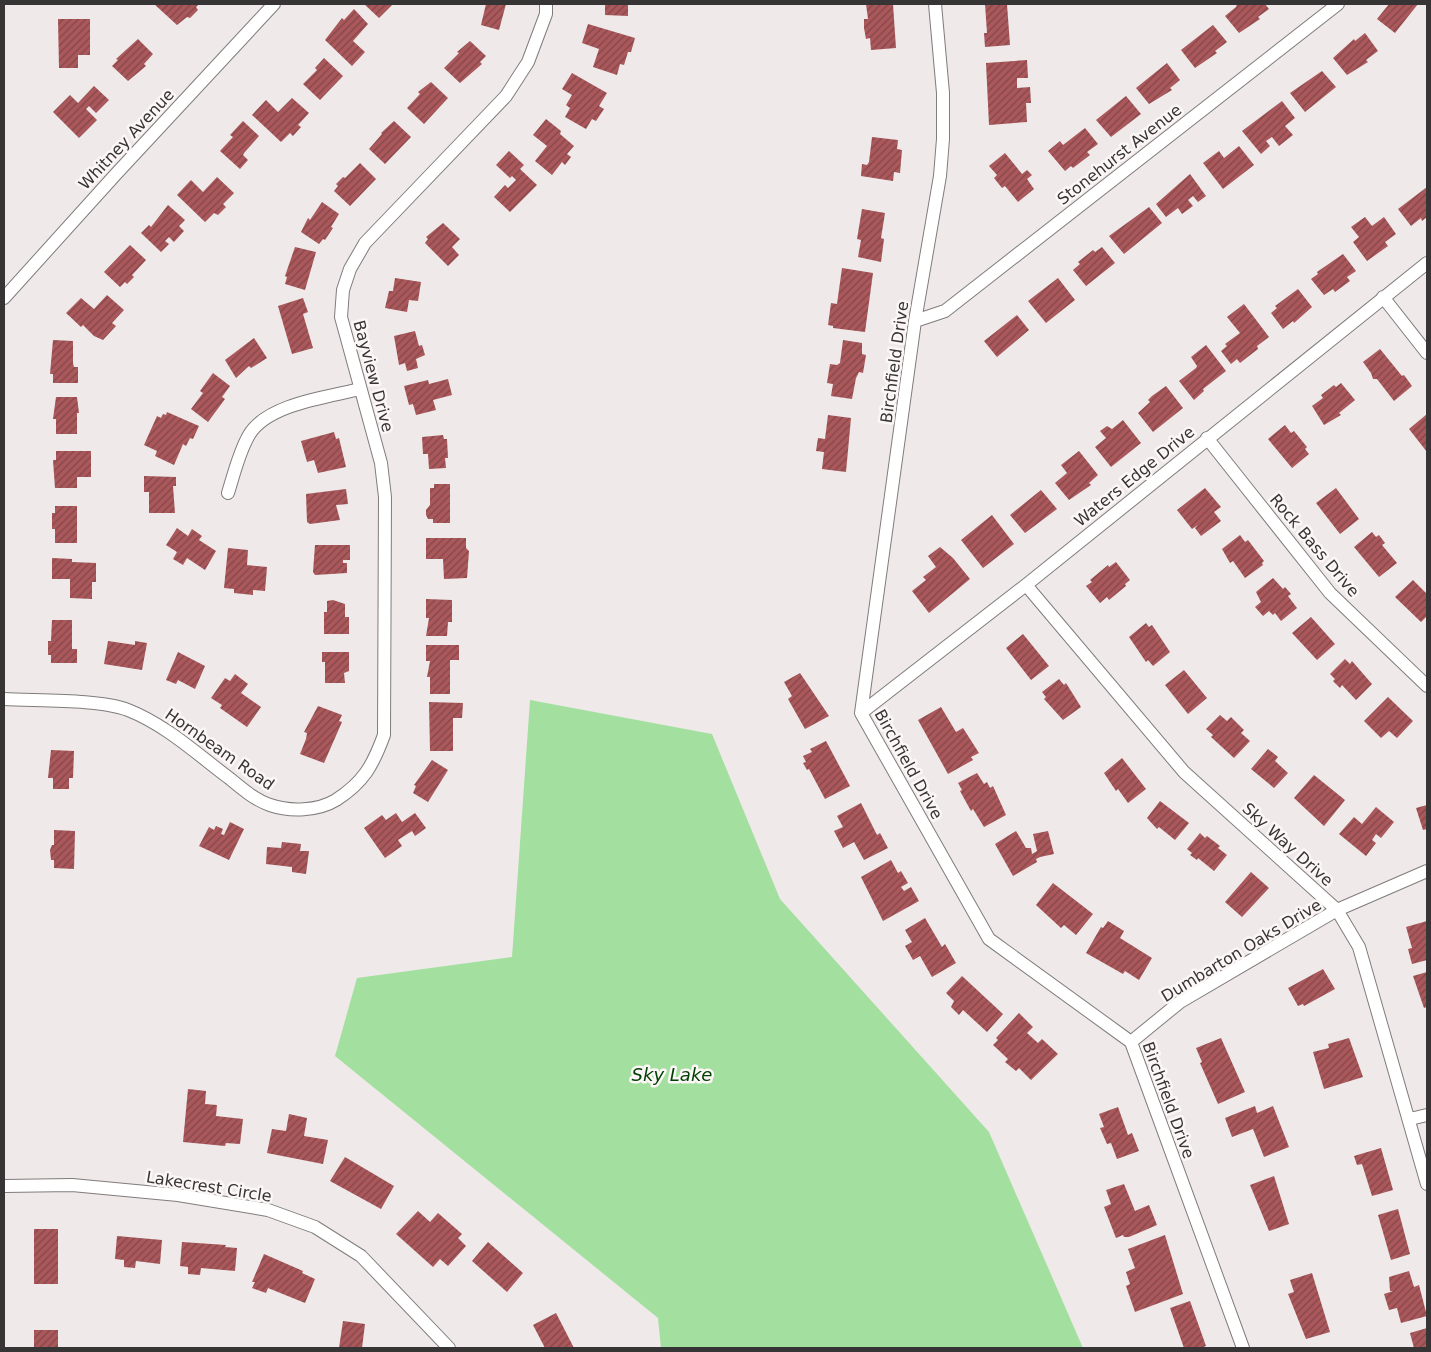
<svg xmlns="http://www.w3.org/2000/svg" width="1431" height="1352" font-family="'DejaVu Sans',sans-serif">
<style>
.water{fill:#a3e09f}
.building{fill:url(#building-hatch)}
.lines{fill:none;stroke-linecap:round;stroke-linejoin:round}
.minor-casing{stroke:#817c7c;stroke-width:14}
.minor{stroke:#fff;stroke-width:12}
.labels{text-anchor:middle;stroke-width:5;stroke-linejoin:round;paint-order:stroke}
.street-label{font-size:16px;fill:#363434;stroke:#fcf6f6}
.water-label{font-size:18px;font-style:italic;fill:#004203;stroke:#fcf6f6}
</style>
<defs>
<pattern id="building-hatch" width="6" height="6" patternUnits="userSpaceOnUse" patternTransform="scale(1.25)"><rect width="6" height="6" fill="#aa585b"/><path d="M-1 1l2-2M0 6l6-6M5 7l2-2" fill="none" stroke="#844648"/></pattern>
</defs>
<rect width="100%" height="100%" fill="#efe9e9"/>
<path class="water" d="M530 700 712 734 780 899 989 1132 1083 1348H661L658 1318 335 1056 357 978 512 957Z"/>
<path class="building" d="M154 4H199L196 7 198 10 190 18 187 17 177 25Z
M364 4H393L379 18Z
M486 4H506L499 30 481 25Z
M605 4H628V16L605 15Z
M866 4H893L896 48 871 50 870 38 866 39 864 28V19H868Z
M985 4H1007L1010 45 985 47 984 33H987Z
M1237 4H1265L1269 9 1258 17 1260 19 1239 33 1225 16 1236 7Z
M1389 4H1418L1395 33 1377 19Z
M354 9 368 24 353 41 365 52 352 66 325 40 342 18 344 20Z
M58 19H90V55H78V68H59Z
M588 24 635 38 631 52H628L624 65 620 64 617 75 593 67 599 49 582 43Z
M1213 25 1227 42 1215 51 1217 53 1195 68 1181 50Z
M1365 33 1378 51 1366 60 1368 62 1347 75 1333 58 1354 39 1355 41Z
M138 39 153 54 144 64 146 66 128 81 112 66 118 60 116 59Z
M470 41 486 56 480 62 482 64 460 83 444 68 459 53 457 52Z
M324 58 343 76 320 100 303 84 317 70 315 68Z
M1027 60 1028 78H1017V88L1030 87 1031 103H1026L1027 122 989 125 986 63Z
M1167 63 1180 80 1170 88 1172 90 1149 104 1136 88Z
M1322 71 1336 87 1305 112 1290 93Z
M572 73 607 93 599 106 604 109 596 121 592 119 586 129 565 117 570 108 566 105 572 95 562 89Z
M431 82 448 98 424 124 407 108 420 94 418 92Z
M94 86 109 100 96 113 89 106 86 109 97 120 79 138 53 112 70 95 78 103Z
M1126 96 1141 114 1111 137 1096 120Z
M292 98 309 113 298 125 301 127 293 136 290 133 281 142 252 115 266 100 278 112Z
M1282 101 1295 118 1285 126 1293 135 1279 146 1272 137 1266 141 1270 146 1261 154 1242 131Z
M546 119 561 131 560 134 574 146 567 154 571 157 565 165 562 162 552 175 535 161 547 146 533 135Z
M243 121 259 136 244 153 243 155 248 160 240 169 220 151 233 137 230 135Z
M394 121 411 137 385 164 369 149 382 134 381 133Z
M1085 128 1098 144 1087 152 1090 155 1073 168 1071 166 1065 171 1048 151 1060 141 1063 145Z
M872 137 898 140 897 149 902 150 900 173 894 172 893 181 861 176 862 164 867 165 869 162Z
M1239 146 1254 165 1223 189 1203 163 1219 151 1224 158Z
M509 151 524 165 520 169 537 185 510 212 494 197 505 185 508 188 516 180 512 176 510 178 496 165Z
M1005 153 1022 174 1027 170 1032 175 1027 179 1034 189 1018 202 1005 186 1002 188 994 178 997 175 989 166Z
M360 163 376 179 350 206 334 191 338 186 336 184 343 177 345 178Z
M1190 174 1206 196 1198 202 1193 196 1188 200 1193 206 1182 214 1178 208 1166 217 1156 204Z
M217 177 234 193 223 204 226 207 218 215 214 213 205 222 177 195 191 180 203 192Z
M1427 187V217L1422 221 1421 218 1411 226 1398 209Z
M322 202 339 214 331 227 333 228 325 240 323 239 319 244 301 232 308 218 310 220Z
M168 205 185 220 179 226 184 231 174 242 169 237 165 241 169 244 161 252 141 233 149 225 151 227Z
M1149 207 1162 223 1124 254 1109 236Z
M862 209 885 213 881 238 884 239 881 262 858 257 861 240 857 239Z
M1365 217 1372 226 1384 217 1396 234 1385 242 1388 246 1367 261 1353 242 1359 237 1351 227Z
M443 223 460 239 452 247 459 255 448 266 425 243 428 239 426 237Z
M130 245 146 260 132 275 134 277 127 284 125 282 120 287 104 272Z
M295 247 316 252 305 290 285 284 287 277 285 276Z
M1102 247 1115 263 1086 286 1073 270 1080 264 1078 262 1093 250 1095 252Z
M1343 254 1356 271 1347 277 1350 281 1335 292 1333 289 1324 295 1311 279 1318 274 1317 272Z
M842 268 873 273 865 332 833 328V326L828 325 831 303 837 304Z
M395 278 421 282 418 301 409 300 407 312 385 308 389 291H393Z
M1058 278 1075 300 1046 323 1028 301Z
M1298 289 1312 307 1294 323 1293 321 1283 329 1271 313 1277 308 1275 306Z
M107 295 124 310 112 323 116 326 103 340 94 336 83 325 81 327 66 313 81 298 94 309Z
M303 298 308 312 303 314 313 348 292 354 278 306Z
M1244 304 1269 337 1257 346 1258 349 1240 363 1237 359 1231 364 1221 351 1227 346 1225 344 1240 333 1227 317Z
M1017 315 1029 330 997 357 984 341Z
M415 331 419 346 422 345 425 355 416 359 418 368 407 371 405 363 399 365 394 336Z
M254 338 267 358 251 368 249 366 236 378 225 360Z
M53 340 73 341V363L74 367H78V383H53V374H50Z
M843 340 862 343V354L866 355 863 373 859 372 856 378 852 399 831 396 833 384 827 383 830 364 837 365 840 363Z
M1206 345 1226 371 1203 389 1204 391 1194 400 1179 381 1196 368 1197 366 1191 357Z
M1380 349 1402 376 1404 375 1412 386 1394 401 1377 379H1373L1371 373 1363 362Z
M213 373 230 386 222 397 225 399 208 422 191 409 203 393 200 391Z
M448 379 452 395 433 400 436 410 416 415 413 404 409 405 404 386 428 380 429 384Z
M1341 383 1355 400 1339 413 1341 415 1324 425 1312 406 1323 398 1321 395 1334 385 1336 387Z
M1166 386 1183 408 1153 432 1138 413 1150 402 1148 400 1152 396Z
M56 397H77L79 413H77V434H56V419H53Z
M167 412 199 426 193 439 190 438 186 446 183 444 174 465 155 456 157 451 144 445 157 416 161 418 163 414 166 415Z
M1427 414V452L1409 429Z
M828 415 851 418 846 472 822 469 824 452 816 451 818 438 825 439Z
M1123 420 1141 443 1111 467 1095 447 1106 438 1100 431 1107 426 1112 429Z
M1285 425 1291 433 1294 431 1307 447 1305 449 1309 454 1292 468 1268 439Z
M334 432 336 439 339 438 346 467 318 473 314 460 307 462 301 441Z
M443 435 444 439H447L448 458H445L446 468 429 469 428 454H423L422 437Z
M56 451H91V477H77V488H55L53 460H56Z
M1079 451 1098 475 1089 483 1091 485 1069 500 1055 483 1067 473 1061 465Z
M144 476 176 477V486H173L175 513H149V492H144Z
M434 484H450V523H433V519H428L426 515V510L430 505V488H434Z
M1205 488 1221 507 1214 512 1221 521 1201 536 1195 528 1198 525 1192 529 1177 510Z
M1336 488 1359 519 1340 534 1316 503Z
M346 489 348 504 336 505 340 520 310 524 307 522 306 494Z
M1041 490 1057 509 1025 533 1010 515Z
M55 506H77V543H55V529H52V513H55Z
M992 515 1014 544 983 568 961 540Z
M177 528 188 536 192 529 202 536 199 540 216 551 205 570 187 558 183 565 173 559 177 552 166 545Z
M1372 532 1376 537 1379 535 1385 543 1382 545 1397 563 1379 577 1354 547Z
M1240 535 1245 542 1248 540 1264 561 1262 563 1263 565 1245 578 1233 561 1230 563 1222 549Z
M426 538H466V548L469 551 467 578 444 579 443 559H426Z
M315 545H350V560H343V563H347V573L315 575 313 572Z
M940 547 953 558 970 579 929 613 912 591 926 580 923 577 936 567 928 556Z
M228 548 248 550 247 565 267 567 265 591 253 590V595L234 593V589L224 588Z
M52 558 72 559V562L96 563V582H92V599L70 598V579H52Z
M1116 562 1130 580 1125 584 1126 586 1109 600 1107 597 1100 603 1086 586 1092 582 1090 580 1108 565 1109 567Z
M1273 578 1283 589 1285 587 1291 594 1288 596 1297 608 1281 621 1275 613 1273 615 1269 611 1263 616 1255 607 1261 602 1256 592Z
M1413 580 1427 594V616L1421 622 1395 597Z
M426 599 452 600V622H448L447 636H426L429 618H426Z
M333 600 345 604V617H349V634H324V612H327V601Z
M1311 617 1335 644 1317 660 1292 633Z
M52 620H72V649H77V663H51V655H48V641H51Z
M1146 623 1149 627 1152 625 1170 652 1153 666 1148 660 1146 662 1129 637Z
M1023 634 1049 666 1031 680 1006 648Z
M108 641 135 645V641L147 643 142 670 104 664Z
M426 645H459V660H450V694H430V677H427L430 661H426Z
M178 652 205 666 195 689 178 680 176 684 166 680Z
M322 652H349V671L344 673 345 683H325V662H322Z
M1345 659 1350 664 1352 661 1372 684 1356 700 1342 685 1340 688 1333 681 1335 679 1330 674Z
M1184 670 1207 698 1188 714 1165 685Z
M800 673 829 716 805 729 788 699 792 696 784 682Z
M235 674 248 684 241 693 261 707 247 727 220 708 222 705 211 698 225 678 230 681Z
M1059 679 1064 685 1066 683 1081 707 1063 720 1044 699 1046 697 1042 692Z
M1388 697 1413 721 1397 738 1389 731 1381 738 1364 721Z
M429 702 463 703 462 718H453V751H430Z
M318 706 342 715 339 721 342 722 324 763 300 754 306 739 307 733 304 732Z
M941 707 956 732 963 728 979 753 971 757 973 760 948 774 918 720Z
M1220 715 1227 721 1231 717 1244 730 1241 733 1250 741 1234 758 1211 737 1213 735 1206 729Z
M826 741 850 786 825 799 809 769 807 770 803 763 806 762 803 756 812 752 810 749Z
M1268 749 1278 757 1275 761 1288 773 1274 788 1251 769Z
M51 750 74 751 73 778H69V789H53V778H48Z
M1122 758 1146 789 1128 803 1118 789 1116 791 1104 773Z
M432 760 448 770 428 802 413 793 416 786 414 785Z
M977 773 984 784 987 782 990 788 993 786 1006 815 984 827 973 809 971 811 960 791 962 790 958 783Z
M1314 775 1345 800 1324 826 1294 798Z
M1160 801 1189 823 1175 840 1159 827 1157 829 1147 818Z
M861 803 877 835 880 833 888 848 864 860 854 842 843 848 834 831 843 827 837 816Z
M1427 805V829L1423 830 1416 808Z
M1376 807 1394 822 1381 838 1376 834 1372 840 1376 843 1366 856 1339 834 1354 817 1362 824Z
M396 813 402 822 415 813 426 828 415 836 412 831 398 840 402 846 385 858 364 828 382 815 386 820Z
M230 822 244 829 229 860 199 846 209 827 214 830 216 826 223 829 221 834 224 835Z
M54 830 75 831 74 869 54 868V860H51L50 850 52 845H54Z
M1016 831 1026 848H1031L1032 854 1037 851 1033 834 1048 831 1054 854 1040 857 1036 859 1037 862 1013 876 995 844Z
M1200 833 1205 838 1207 836 1220 846 1218 848 1227 855 1214 871 1198 858 1197 860 1190 855 1192 853 1187 849Z
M282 842 301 844 300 851H309L306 874 292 872V867L266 864 267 847 281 848Z
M891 860 898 873 901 871 908 883 901 887 904 891 911 887 919 901 883 921 861 877Z
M1251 872 1269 888 1242 917 1225 902Z
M1053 883 1093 914 1076 935 1064 925 1061 928 1036 905Z
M925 918 942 947 945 944 956 963 932 977 920 956 913 960 905 946 912 942 905 930Z
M1108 921 1124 931 1120 938 1152 958 1139 980 1125 971 1123 974 1086 953 1101 927 1103 928Z
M1427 921V960L1412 964 1408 949 1412 948 1406 927Z
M1323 969 1335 989 1304 1006 1303 1004 1298 1006 1288 988Z
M1427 972V1007L1424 1008 1413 976Z
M962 976 1003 1014 987 1032 963 1010 959 1015 951 1007 954 1001 946 993Z
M1019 1013 1033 1027 1027 1033 1038 1043 1042 1039 1058 1054 1031 1080 1019 1068 1016 1071 1005 1062 1008 1059 993 1045 998 1040 996 1038Z
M1221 1038 1245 1092 1218 1104 1200 1063 1202 1062 1196 1048Z
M1349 1038 1363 1077 1324 1089 1313 1052 1329 1048 1328 1044Z
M188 1089 206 1091 205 1104 217 1105 216 1116 243 1119 240 1144 226 1143 225 1146 183 1142Z
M1255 1106 1257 1113 1273 1106 1289 1147 1264 1157 1253 1129 1232 1137 1225 1118Z
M1118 1107 1128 1135 1132 1133 1139 1151 1117 1159 1111 1143 1107 1144 1100 1128 1104 1127 1099 1114Z
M289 1114 307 1118 304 1136 328 1140 323 1164 267 1153 272 1129 286 1131Z
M1381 1148 1393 1190 1372 1196 1362 1164 1357 1165 1354 1156Z
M345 1157 394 1186 381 1209 330 1181Z
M1274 1176 1289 1224 1269 1231 1250 1185Z
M1124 1184 1135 1211 1149 1205 1157 1225 1129 1237H1124L1123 1235 1116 1238 1104 1207 1111 1204 1106 1190Z
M1398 1209 1410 1254 1391 1260 1378 1215Z
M418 1211 430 1222 438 1213 462 1234 458 1238 466 1246 448 1266 440 1259 433 1267 396 1234Z
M34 1229H58V1284H34Z
M1165 1235 1183 1294 1135 1312 1126 1286 1130 1284 1126 1272 1135 1268 1128 1249Z
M117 1236 162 1240 160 1264 136 1261 135 1268 124 1267V1260L115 1259Z
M182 1242 226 1245 225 1247 237 1248 235 1271 201 1268 200 1275 188 1274V1267L180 1266Z
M488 1242 523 1273 507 1292 472 1261Z
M264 1254 303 1271 302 1273 315 1279 305 1303 268 1288 266 1293 252 1288 255 1282H252Z
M1409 1271 1414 1287 1419 1285 1427 1316 1401 1323 1397 1308 1389 1310 1384 1294 1393 1291H1390L1389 1277Z
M1312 1273 1330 1332 1306 1339 1288 1294 1294 1292 1290 1280Z
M1190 1301 1206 1346 1201 1348H1184L1170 1308Z
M556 1313 574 1348H545L533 1325Z
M343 1321 365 1324 362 1348H339Z
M1427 1328V1348H1414L1410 1333Z
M34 1330H58V1348H34Z"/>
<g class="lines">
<defs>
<path id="minor" d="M935 4 943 93V139L940 176 915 321 861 713 989 939 1131 1042 1243 1348
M1383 297 1427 353
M4 298 116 174 274 4
M915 321 945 311 1338 4
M1207 438 1330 593 1427 686
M228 493C234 474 239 452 249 435 267 404 328 397 360 389
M1026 585 1184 772 1337 910 1359 947 1427 1184
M4 699C36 701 100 699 128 710 166 725 197 754 229 778 241 788 255 800 270 805 290 812 318 811 336 800 364 782 373 765 384 735L385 497 381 463 341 317 343 290 350 269 365 243 506 96 528 62 546 14V4
M861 713 1026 585 1427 263
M1131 1042 1180 1002 1337 910 1427 871
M1410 1119 1427 1115
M4 1186 72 1185 178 1195 268 1210 315 1227 361 1256 449 1348"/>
</defs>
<use href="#minor" class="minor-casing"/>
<use href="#minor" class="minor"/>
</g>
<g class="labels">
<g class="street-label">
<text transform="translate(126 139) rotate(-47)" y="6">Whitney Avenue</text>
<text transform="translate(1119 154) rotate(-38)" y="6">Stonehurst Avenue</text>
<text transform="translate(894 362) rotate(-82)" y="6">Birchfield Drive</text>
<text transform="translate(374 376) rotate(75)" y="6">Bayview Drive</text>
<text transform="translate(1134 476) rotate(-39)" y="6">Waters Edge Drive</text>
<text transform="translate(1315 545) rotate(50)" y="6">Rock Bass Drive</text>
<text transform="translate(220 749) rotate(35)" y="6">Hornbeam Road</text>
<text transform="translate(909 764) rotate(61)" y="6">Birchfield Drive</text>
<text transform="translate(1288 844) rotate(42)" y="6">Sky Way Drive</text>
<text transform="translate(1241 950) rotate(-31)" y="6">Dumbarton Oaks Drive</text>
<text transform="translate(1169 1100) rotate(70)" y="6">Birchfield Drive</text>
<text transform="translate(209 1186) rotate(9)" y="6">Lakecrest Circle</text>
</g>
<g class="water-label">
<text x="672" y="1081">Sky Lake</text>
</g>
</g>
<rect width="1431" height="1352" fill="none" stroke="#363434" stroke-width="10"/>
</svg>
